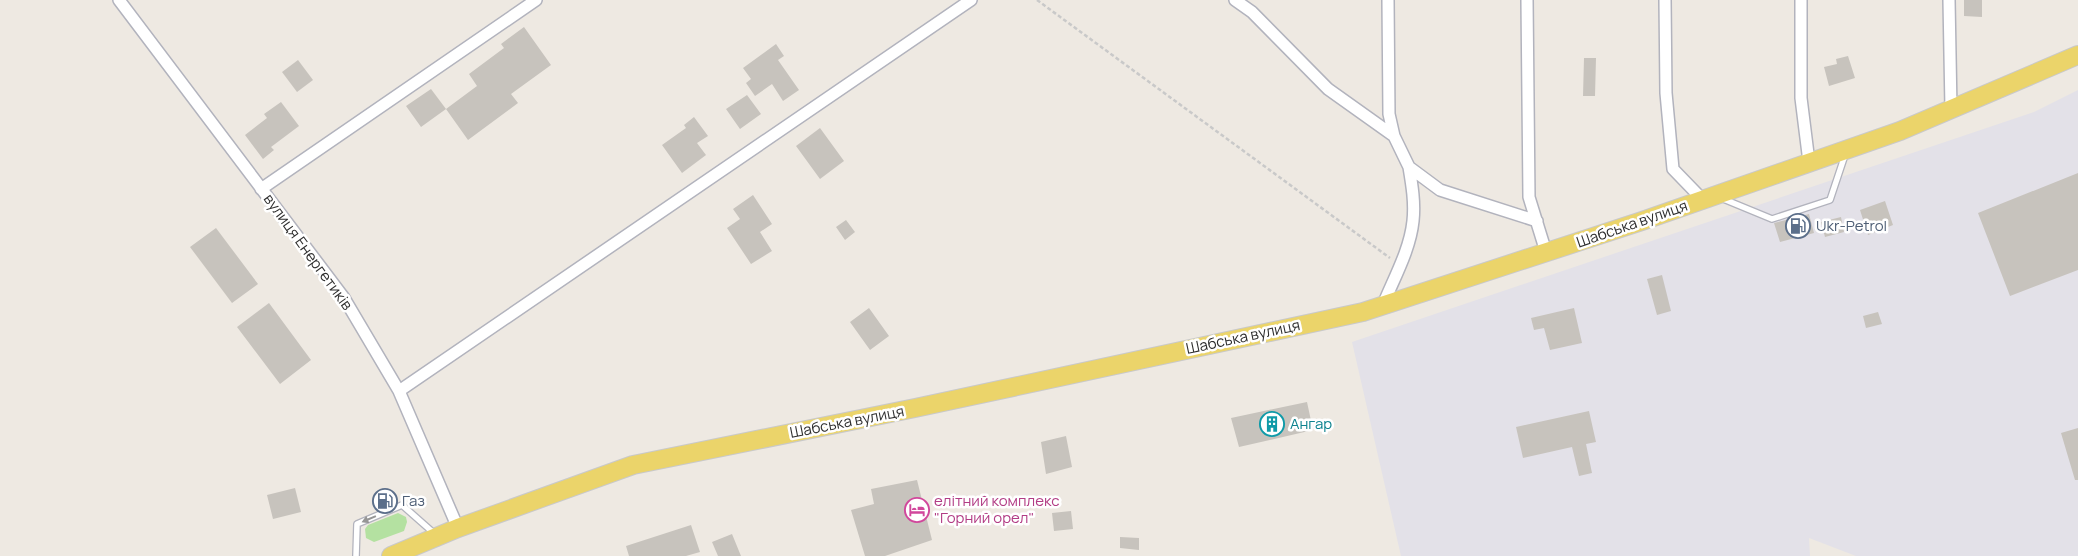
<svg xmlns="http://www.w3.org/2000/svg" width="2078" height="556" font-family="Manrope,sans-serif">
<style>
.industrial{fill:#e3e1e8}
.green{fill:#b4e1a1}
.building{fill:#c7c3bd}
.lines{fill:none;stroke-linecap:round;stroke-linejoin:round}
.service-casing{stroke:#b2b3bd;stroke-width:8}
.minor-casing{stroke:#b2b3bd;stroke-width:14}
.primary-casing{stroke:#c9c9c9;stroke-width:20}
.path{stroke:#c9c9c9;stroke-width:2.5;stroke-dasharray:4 2.5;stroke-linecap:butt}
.service{stroke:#fff;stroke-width:5.5}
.minor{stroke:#fff;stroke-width:11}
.primary{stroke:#ebd46a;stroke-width:18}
.oneway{fill:#969696}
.labels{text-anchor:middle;stroke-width:5;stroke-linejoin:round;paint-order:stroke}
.street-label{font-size:15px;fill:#2e2e2e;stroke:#fff}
.service-label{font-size:15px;fill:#4e5e75;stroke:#fff;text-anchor:start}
.culture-label{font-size:15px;fill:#0d838f;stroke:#fff;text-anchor:start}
.hotel-label{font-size:15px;fill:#b23c85;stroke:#fff;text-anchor:start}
</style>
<rect width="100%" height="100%" fill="#eee9e2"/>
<path class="industrial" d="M2078 90V556H1856L1809 538 1810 556H1401L1352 342 2034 112Z"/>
<path class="green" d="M398 513 406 517 407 522 404 531 374 542 366 538 365 529 368 525Z"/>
<path class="building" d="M1964 0H1982V17L1964 16Z
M524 27 551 65 511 94 518 103 468 140 446 109 477 86 469 74 504 48 501 44Z
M776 44 784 56 778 60 799 90 783 101 772 84 755 96 746 83 751 79 743 68Z
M1848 56 1855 78 1829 86 1824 67 1837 64 1836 59Z
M1584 58H1596L1595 96H1583Z
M298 60 313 80 297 92 282 72Z
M431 89 446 109 421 127 406 106Z
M747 95 761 114 740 129 726 109Z
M281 102 299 126 271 147 274 150 263 159 245 135 267 118 264 114Z
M694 117 708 136 697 143 706 155 682 173 662 145 686 128 684 125Z
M820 128 844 161 820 179 796 146Z
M2078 173V270L2010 296 1978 213Z
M753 195 772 224 760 232 772 251 751 264 727 228 740 219 733 209Z
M1885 201 1893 225 1868 235 1860 210Z
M1809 214 1814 233 1780 242 1774 223Z
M1841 217 1844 232 1825 237 1821 222Z
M846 220 855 232 845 240 836 227Z
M216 228 258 284 232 303 190 247Z
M1662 275 1671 311 1657 315 1647 279Z
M269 303 311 360 280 384 237 327Z
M869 308 889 336 870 350 850 322Z
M1574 308 1582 343 1550 350 1544 328 1534 330 1531 318Z
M1878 312 1882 324 1866 328 1863 316Z
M1307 402 1313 430 1239 447 1231 418Z
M1589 411 1596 442 1586 444 1592 473 1579 476 1572 447 1523 458 1516 427Z
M2078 428V480H2075L2061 433Z
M1066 436 1072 467 1046 474 1041 442Z
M917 480 932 540 885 556H865L851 510 874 504 871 489Z
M295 488 301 512 273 519 267 495Z
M394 492 398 502 379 509 376 499Z
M1071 511 1073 529 1054 531 1052 513Z
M691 525 700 552 686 556H629L626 546Z
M732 534 741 556H718L712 542Z
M1120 537 1139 538V550L1120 548Z"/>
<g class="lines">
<defs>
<path id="service" d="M1721 198 1772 219 1830 200 1845 155
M356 556 357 524 402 505 436 535"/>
<path id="minor" d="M119 0 344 298 399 391 458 528
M1235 0 1252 12 1328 89 1394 136 1409 167 1440 190 1537 221
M1388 0 1389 114 1394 136
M1527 0 1529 197 1546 252
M1665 0 1666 93 1673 169 1703 200
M1801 0V98L1809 162
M1949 0 1951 109
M261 189 536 0
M1383 305C1394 278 1410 250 1413 221 1415 203 1412 185 1409 167
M399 391 971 0"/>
<path id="primary" d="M391 556 458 528 633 465 915 408 1363 312 1642 221 1900 131 2078 55"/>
</defs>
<use href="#service" class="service-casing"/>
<use href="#minor" class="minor-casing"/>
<use href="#primary" class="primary-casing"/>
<path class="path" d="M1037 0 1390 258"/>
<use href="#service" class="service"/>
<use href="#minor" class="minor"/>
<use href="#primary" class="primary"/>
</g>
<defs><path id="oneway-solid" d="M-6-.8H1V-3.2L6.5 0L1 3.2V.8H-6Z" transform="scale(1.25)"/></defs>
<use class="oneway" href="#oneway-solid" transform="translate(369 519) rotate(157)"/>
<defs>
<symbol id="fuel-ring" viewBox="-11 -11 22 22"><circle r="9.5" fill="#fff" stroke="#5c6f8a" stroke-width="1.5"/><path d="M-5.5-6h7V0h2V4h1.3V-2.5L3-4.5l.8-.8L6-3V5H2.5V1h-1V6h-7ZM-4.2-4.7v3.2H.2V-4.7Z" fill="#5c6f8a"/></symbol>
<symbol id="building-ring" viewBox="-11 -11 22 22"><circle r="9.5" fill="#fff" stroke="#0f9aa8" stroke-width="1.5"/><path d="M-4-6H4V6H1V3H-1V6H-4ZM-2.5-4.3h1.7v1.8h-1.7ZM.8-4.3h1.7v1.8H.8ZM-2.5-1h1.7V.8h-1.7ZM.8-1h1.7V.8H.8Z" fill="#0f9aa8"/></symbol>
<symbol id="hotel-ring" viewBox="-11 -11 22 22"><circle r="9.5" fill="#fff" stroke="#d1479c" stroke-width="1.5"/><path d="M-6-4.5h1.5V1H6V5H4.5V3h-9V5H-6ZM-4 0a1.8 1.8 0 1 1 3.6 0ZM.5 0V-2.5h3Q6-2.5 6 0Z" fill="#d1479c"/></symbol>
</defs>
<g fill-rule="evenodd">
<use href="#fuel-ring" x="1784" y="212" width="28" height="28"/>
<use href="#building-ring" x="1258" y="410" width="28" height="28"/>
<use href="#fuel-ring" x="371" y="487" width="28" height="28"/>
<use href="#hotel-ring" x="903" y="496" width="28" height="28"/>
</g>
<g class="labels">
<g class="street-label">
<text transform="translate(1632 224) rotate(-19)" y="5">Шабська вулиця</text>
<text transform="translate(308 252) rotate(54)" y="5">вулиця Енергетиків</text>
<text transform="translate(1243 337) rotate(-12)" y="5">Шабська вулиця</text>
<text transform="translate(847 422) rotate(-11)" y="5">Шабська вулиця</text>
</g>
<g class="service-label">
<text x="1816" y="231">Ukr-Petrol</text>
<text x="402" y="506">Газ</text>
</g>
<g class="culture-label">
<text x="1290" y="429">Ангар</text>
</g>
<g class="hotel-label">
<text x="934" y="506">елітний комплекс<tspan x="934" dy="17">"Горний орел"</tspan></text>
</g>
</g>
</svg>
